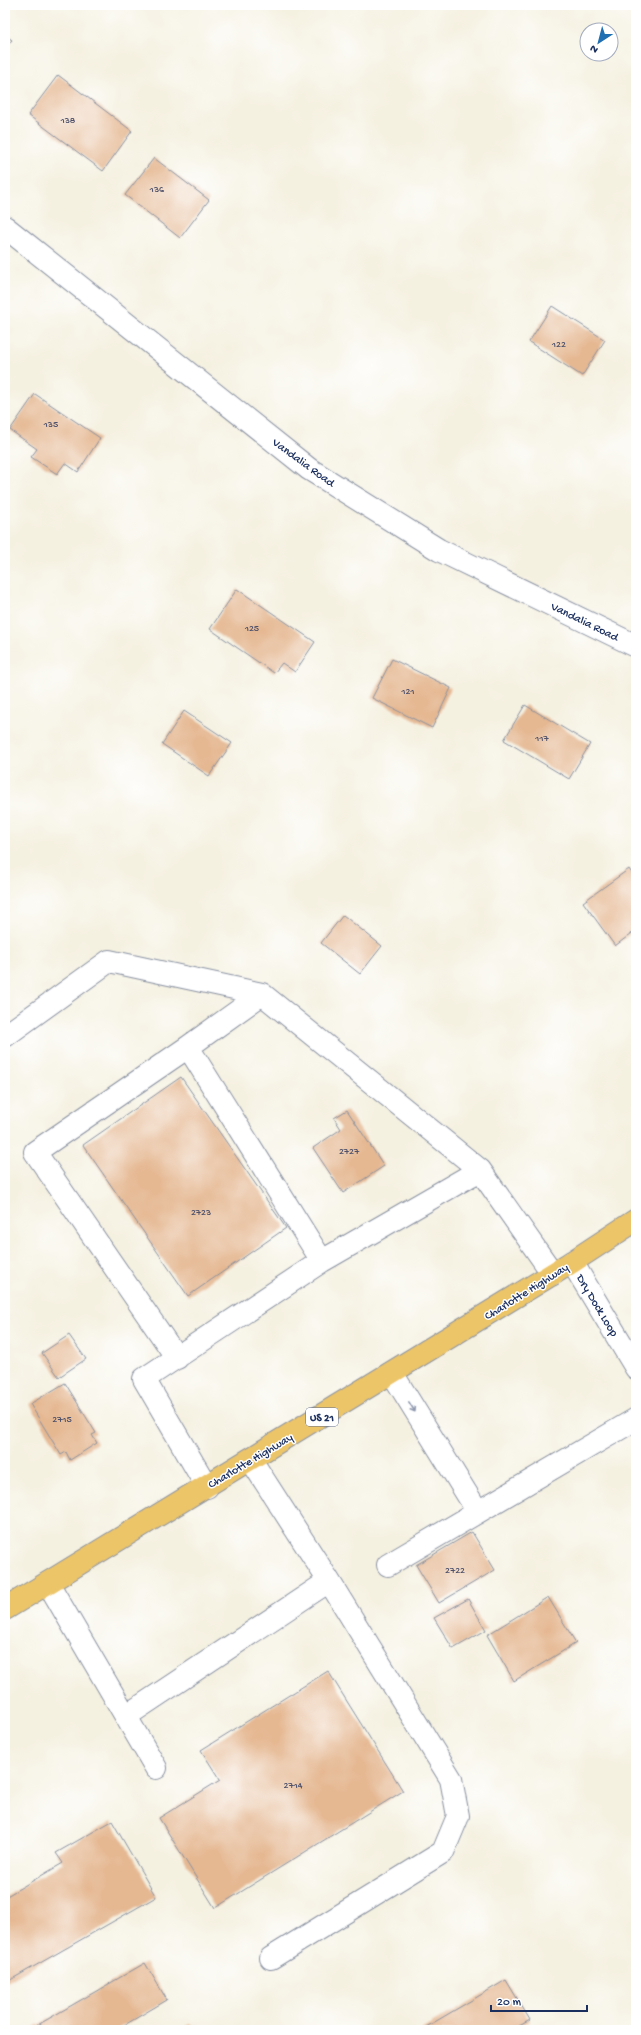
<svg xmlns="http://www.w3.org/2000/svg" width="641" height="2035" font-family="'Gochi Hand',sans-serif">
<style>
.building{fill:#e5b892}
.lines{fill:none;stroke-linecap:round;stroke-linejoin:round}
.minor-casing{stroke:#8890a0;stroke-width:24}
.major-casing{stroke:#8890a0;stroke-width:24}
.minor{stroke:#fff;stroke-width:22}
.major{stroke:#edc569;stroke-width:22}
.oneway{stroke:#8d97ae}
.labels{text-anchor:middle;stroke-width:3;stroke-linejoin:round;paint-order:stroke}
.number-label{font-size:10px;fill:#4e516b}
.shield{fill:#fff;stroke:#5f6d8e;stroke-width:1}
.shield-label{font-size:11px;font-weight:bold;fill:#1b2f5e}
.street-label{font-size:12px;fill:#1b2f5e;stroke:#fff}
</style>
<rect width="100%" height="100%" fill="#fff"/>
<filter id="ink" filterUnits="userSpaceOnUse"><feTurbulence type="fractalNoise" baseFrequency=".025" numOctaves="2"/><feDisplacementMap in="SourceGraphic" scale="8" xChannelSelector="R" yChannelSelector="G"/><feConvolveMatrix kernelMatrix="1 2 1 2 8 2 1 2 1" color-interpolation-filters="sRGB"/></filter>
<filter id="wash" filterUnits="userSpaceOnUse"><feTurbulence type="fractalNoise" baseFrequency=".012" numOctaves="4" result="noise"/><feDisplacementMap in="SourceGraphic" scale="16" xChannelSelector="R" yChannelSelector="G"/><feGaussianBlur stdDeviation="0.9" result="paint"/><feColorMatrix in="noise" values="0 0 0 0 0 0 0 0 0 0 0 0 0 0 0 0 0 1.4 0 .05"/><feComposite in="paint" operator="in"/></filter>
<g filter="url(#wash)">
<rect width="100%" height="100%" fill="#f5f1e1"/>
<g id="blocks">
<path class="building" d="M5 35 12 40 5 48Z
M58 75 132 131 103 171 28 115Z
M154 158 209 200 180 238 125 195Z
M552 306 605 340 582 376 529 342Z
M35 394 100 438 78 472 65 463 57 474 31 457 37 449 10 430Z
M237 589 315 642 295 672 282 663 274 673 210 629Z
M392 659 451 688 432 728 372 698Z
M525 705 590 744 569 779 504 740Z
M184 711 232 743 209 776 162 744Z
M629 869 636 879V930L615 946 583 902Z
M343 915 382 946 360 974 321 943Z
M181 1077 286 1228 188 1296 83 1145Z
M347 1110 384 1166 343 1193 313 1148 341 1129 334 1118Z
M69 1335 86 1359 59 1377 42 1353Z
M65 1383 96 1433 92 1435 97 1443 70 1460 66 1452 61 1455 30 1404Z
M472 1532 495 1570 439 1603 416 1565Z
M548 1597 576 1643 514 1681 487 1635Z
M468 1599 486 1630 453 1649 434 1618Z
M328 1671 403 1791 215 1908 159 1818 220 1780 201 1750Z
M112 1821 156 1897 5 1983V1897L63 1863 56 1853Z
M145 1963 167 2000 116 2030H29Z
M506 1980 530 2020 512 2030H421Z
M190 2024 194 2030H179Z"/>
</g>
</g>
<g filter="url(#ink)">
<use href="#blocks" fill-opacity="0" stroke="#8890a0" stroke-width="1"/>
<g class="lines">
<defs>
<path id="minor" d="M5 227 309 469 439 550 636 646
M5 1036 109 961 262 994
M188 1047 322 1261
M572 1262 636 1368
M177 1358 35 1152 188 1047 262 994 480 1170
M392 1373 478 1512
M251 1460 329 1581 451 1779 458 1816 443 1852 271 1958
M207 1487 144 1379 322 1261 480 1170 553 1274
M388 1565 636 1419
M48 1583 156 1768
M126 1716 329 1581"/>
<path id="major" d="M5 1609 572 1262 636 1220"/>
</defs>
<use href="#minor" class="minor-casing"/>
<use href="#major" class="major-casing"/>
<use href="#minor" class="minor"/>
<use href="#major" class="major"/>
</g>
<defs><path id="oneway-shaft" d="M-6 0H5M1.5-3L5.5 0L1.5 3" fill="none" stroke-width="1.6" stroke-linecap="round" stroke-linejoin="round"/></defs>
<use class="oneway" href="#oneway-shaft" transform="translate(412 1407) rotate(58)"/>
</g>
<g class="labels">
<g class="number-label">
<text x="68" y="123">138</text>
<text x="157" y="192">136</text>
<text x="559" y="347">122</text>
<text x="51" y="427">135</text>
<text x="252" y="631">125</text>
<text x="408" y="694">121</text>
<text x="542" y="741">117</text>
<text x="349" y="1154">2727</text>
<text x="201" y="1215">2723</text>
<text x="62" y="1422">2715</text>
<text x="455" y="1573">2722</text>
<text x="293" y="1788">2714</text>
</g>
<rect class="shield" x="306" y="1408" width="32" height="18" rx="3"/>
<g class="shield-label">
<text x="322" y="1421">US 21</text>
</g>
<g class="street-label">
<text transform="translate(304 462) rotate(36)" y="4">Vandalia Road</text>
<text transform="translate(585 621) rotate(26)" y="4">Vandalia Road</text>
<text transform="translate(526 1291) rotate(-32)" y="4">Charlotte Highway</text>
<text transform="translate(598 1305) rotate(59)" y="4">Dry Dock Loop</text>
<text transform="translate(250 1460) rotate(-31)" y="4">Charlotte Highway</text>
</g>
</g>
<rect width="641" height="2035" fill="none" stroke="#fff" stroke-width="20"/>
<g transform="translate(599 42) rotate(216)"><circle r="19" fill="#ffffff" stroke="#a4acbf"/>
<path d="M0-3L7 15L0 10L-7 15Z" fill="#1f6fb2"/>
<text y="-6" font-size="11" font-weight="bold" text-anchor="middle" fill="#1b2f5e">N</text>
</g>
<path d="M491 2005v6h96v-6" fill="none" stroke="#1b2f5e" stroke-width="2"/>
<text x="497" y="2005" font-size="12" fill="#1b2f5e" stroke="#ffffff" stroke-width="3" paint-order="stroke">20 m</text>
</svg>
